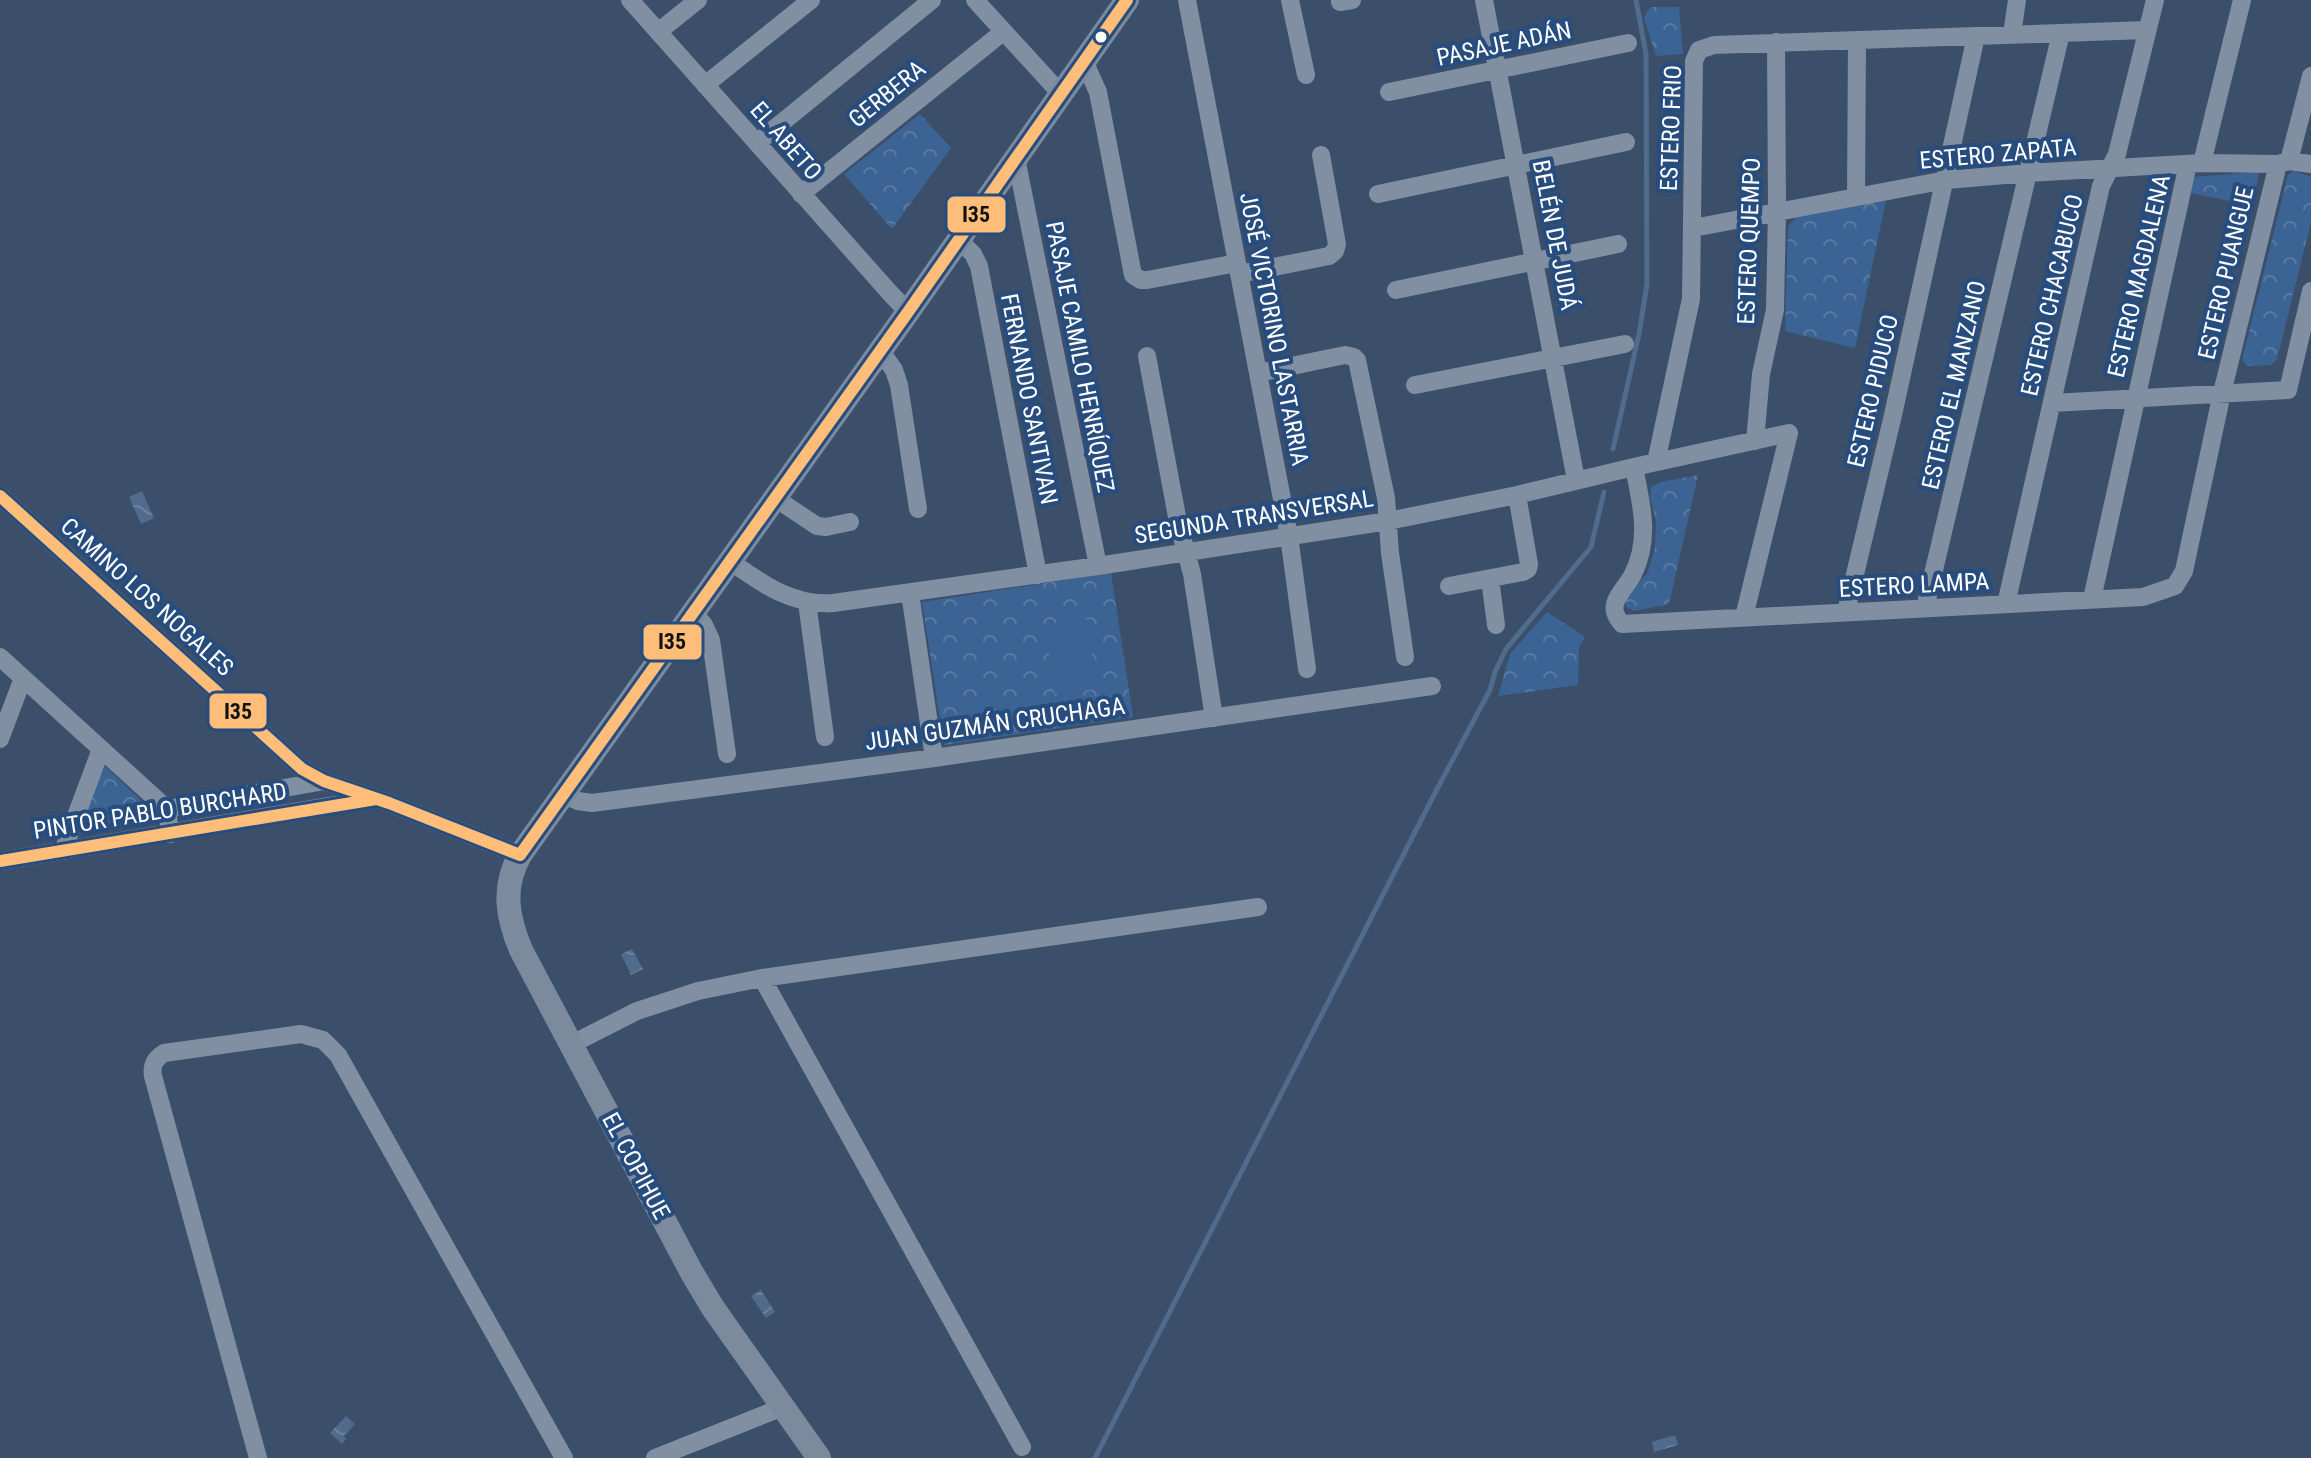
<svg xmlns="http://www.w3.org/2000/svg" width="2311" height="1458" font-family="'Roboto Condensed',sans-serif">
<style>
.park{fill:url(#park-crowns)}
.pitch{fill:#3b6394}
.water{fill:url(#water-waves)}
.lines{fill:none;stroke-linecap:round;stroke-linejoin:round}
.stream{stroke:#516b8d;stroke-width:5}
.minor{stroke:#808fa1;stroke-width:18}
.secondary{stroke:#7c8a9d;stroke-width:24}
.bus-1-casing{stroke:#274c7e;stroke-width:18}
.bus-1{stroke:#ffbd7a;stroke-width:12}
.bus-dot{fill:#fff;stroke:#274c7e;stroke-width:3}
.labels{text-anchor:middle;stroke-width:8;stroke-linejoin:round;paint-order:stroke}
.street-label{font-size:24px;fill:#fff;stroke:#274c7e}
.line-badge{stroke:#274c7e;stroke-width:3}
.pale-badge-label{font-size:22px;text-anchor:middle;font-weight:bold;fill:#111}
</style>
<defs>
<pattern id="park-crowns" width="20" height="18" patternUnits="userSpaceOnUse" patternTransform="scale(2)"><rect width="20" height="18" fill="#3b6394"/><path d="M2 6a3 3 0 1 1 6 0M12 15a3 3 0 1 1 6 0" fill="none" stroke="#587aa4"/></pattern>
<pattern id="water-waves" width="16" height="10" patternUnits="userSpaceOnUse" patternTransform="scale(2)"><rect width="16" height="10" fill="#516b8d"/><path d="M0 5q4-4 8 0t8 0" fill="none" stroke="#6b819e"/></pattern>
</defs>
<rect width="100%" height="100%" fill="#3b4f6a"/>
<path class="park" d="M1652 7H1679L1683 54 1656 56 1644 18 1647 11Z
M920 114 951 148 892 229 844 174Z
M2294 171 2311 177V222L2277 359 2271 365 2247 366 2242 360 2288 175Z
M2259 172 2253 206 2191 193 2192 177Z
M1886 200 1855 348 1785 331 1788 227 1796 217Z
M1698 475 1669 604 1634 611 1626 607V599L1648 572 1655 547 1656 521 1650 497 1651 487 1661 482Z
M1111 573 1133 717 944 745 922 602Z
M1547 612 1585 637 1579 648 1578 685 1498 696 1510 654Z
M105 766 152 811 151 819 143 823 73 835Z"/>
<path class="pitch" d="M1087 619 1096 689 1055 694 1045 625Z"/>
<path class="water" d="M142 491 154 518 141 524 129 497Z
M632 949 643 969 631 975 621 954Z
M761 1290 775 1312 766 1318 751 1296Z
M346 1416 355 1424 344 1436 346 1439 342 1444 330 1433Z
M1675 1435 1678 1445 1654 1452 1652 1442Z"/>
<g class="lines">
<path class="stream" d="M1613 449 1639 334 1647 284 1646 54 1636 0
M1095 1458 1436 791 1490 690 1495 672 1506 649 1591 547 1604 492"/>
<path class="minor" d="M630 0 890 293 908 312
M975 0 1062 95
M1187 0 1289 536 1307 669
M1290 0 1306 75
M1484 0 1576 480
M1340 2 1352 0
M658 32 698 0
M2012 35 2017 0
M1084 61 1098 92 1133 275 1141 280H1147L1237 263
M705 85 811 0
M1389 92 1628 43
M757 143 932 0
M1016 158 1098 566
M2289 161 2311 76
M2202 163 2242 0
M801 194 1003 32
M1378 194 1626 142
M1856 196 1857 40
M1693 228 1946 180 2029 173 2202 163 2278 164 2289 161 2311 164
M958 239 973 254 979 266 1038 575
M1239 274 1329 256 1335 251 1337 244 1321 155
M1396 290 1618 244
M880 350 894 370 899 385 918 509
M1147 356 1178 522 1192 574 1214 718
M1258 373 1345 355 1354 357 1357 360 1386 498 1390 553 1405 657
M1415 385 1625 344
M2052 403 2288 390 2311 291
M1755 441 1761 374 1775 310 1777 211 1776 42
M1656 462 1691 299 1694 61 1699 50 1714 45 2147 30
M1634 467C1641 503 1651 538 1633 574 1629 583 1620 591 1616 601 1612 610 1616 617 1622 624L2143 597 2175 586 2184 571 2222 393 2278 164
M0 496 302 769 324 781 389 803 520 855
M775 498 817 526 826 527 850 522
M730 561C762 584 793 606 833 603L1098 566 1388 521 1517 495 1634 467 1789 433 1744 617
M1490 579 1496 625
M1449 586 1523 572 1528 569 1529 564 1517 495
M910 593 934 758
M2092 599 2188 164
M807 602 825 737
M2006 604 2101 186 2117 154 2155 0
M1925 608 2061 33
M1846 612 1893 415 1976 36
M694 613 704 625 711 640 727 754
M0 657 167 809 170 834
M0 739 23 678
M564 795 578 801 592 803 934 758 1432 686
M167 809 324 781
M63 851 101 749
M0 861 372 799
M762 978 1022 1447
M572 1044 637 1011 698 991 762 978 1258 907
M258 1458 153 1076C151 1065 155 1059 164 1053L301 1034 323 1040 338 1055 564 1458
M655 1458 783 1407"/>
<path class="secondary" d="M819 1458 713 1308 692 1273 521 950C507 917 502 887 520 855L908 312 1127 0"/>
<defs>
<path id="bus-1" d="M0 496 302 769 324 781 389 803 520 855
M520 855 908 312 1127 0
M0 861 376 799"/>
</defs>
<use href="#bus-1" class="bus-1-casing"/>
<use href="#bus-1" class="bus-1"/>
</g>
<circle class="bus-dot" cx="1101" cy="37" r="7"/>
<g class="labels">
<g class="street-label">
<text transform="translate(1504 44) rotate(-12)" y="8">PASAJE ADÁN</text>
<text transform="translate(887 94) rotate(-39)" y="8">GERBERA</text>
<text transform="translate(1671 128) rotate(-88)" y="8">ESTERO FRIO</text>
<text transform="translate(786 141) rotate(49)" y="8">EL ABETO</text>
<text transform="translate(1998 154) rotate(-5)" y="8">ESTERO ZAPATA</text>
<text transform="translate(1555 235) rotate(79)" y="8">BELÉN DE JUDÁ</text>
<text transform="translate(1749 241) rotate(-88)" y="8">ESTERO QUEMPO</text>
<text transform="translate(2226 273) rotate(-77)" y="8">ESTERO PUANGUE</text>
<text transform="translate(2139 276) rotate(-77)" y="8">ESTERO MAGDALENA</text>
<text transform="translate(2052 295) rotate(-77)" y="8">ESTERO CHACABUCO</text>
<text transform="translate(1274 329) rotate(79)" y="8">JOSÉ VICTORINO LASTARRIA</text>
<text transform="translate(1080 357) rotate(79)" y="8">PASAJE CAMILO HENRÍQUEZ</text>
<text transform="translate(1954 385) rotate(-77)" y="8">ESTERO EL MANZANO</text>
<text transform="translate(1873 391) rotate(-77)" y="8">ESTERO PIDUCO</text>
<text transform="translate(1029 399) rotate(79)" y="8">FERNANDO SANTIVAN</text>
<text transform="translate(1254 517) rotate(-9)" y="8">SEGUNDA TRANSVERSAL</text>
<text transform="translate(1914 585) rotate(-3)" y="8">ESTERO LAMPA</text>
<text transform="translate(147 597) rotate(42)" y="8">CAMINO LOS NOGALES</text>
<text transform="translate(995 724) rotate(-8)" y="8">JUAN GUZMÁN CRUCHAGA</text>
<text transform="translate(160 811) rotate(-9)" y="8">PINTOR PABLO BURCHARD</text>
<text transform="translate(636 1166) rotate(62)" y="8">EL COPIHUE</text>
</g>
</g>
<g class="line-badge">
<rect x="946" y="195" width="61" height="39" rx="8" fill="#ffbd7a"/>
<rect x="642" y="623" width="61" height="38" rx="8" fill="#ffbd7a"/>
<rect x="208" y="692" width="60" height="38" rx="8" fill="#ffbd7a"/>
</g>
<g class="pale-badge-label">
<text x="976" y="222">I35</text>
<text x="672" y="649">I35</text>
<text x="238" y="719">I35</text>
</g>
</svg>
